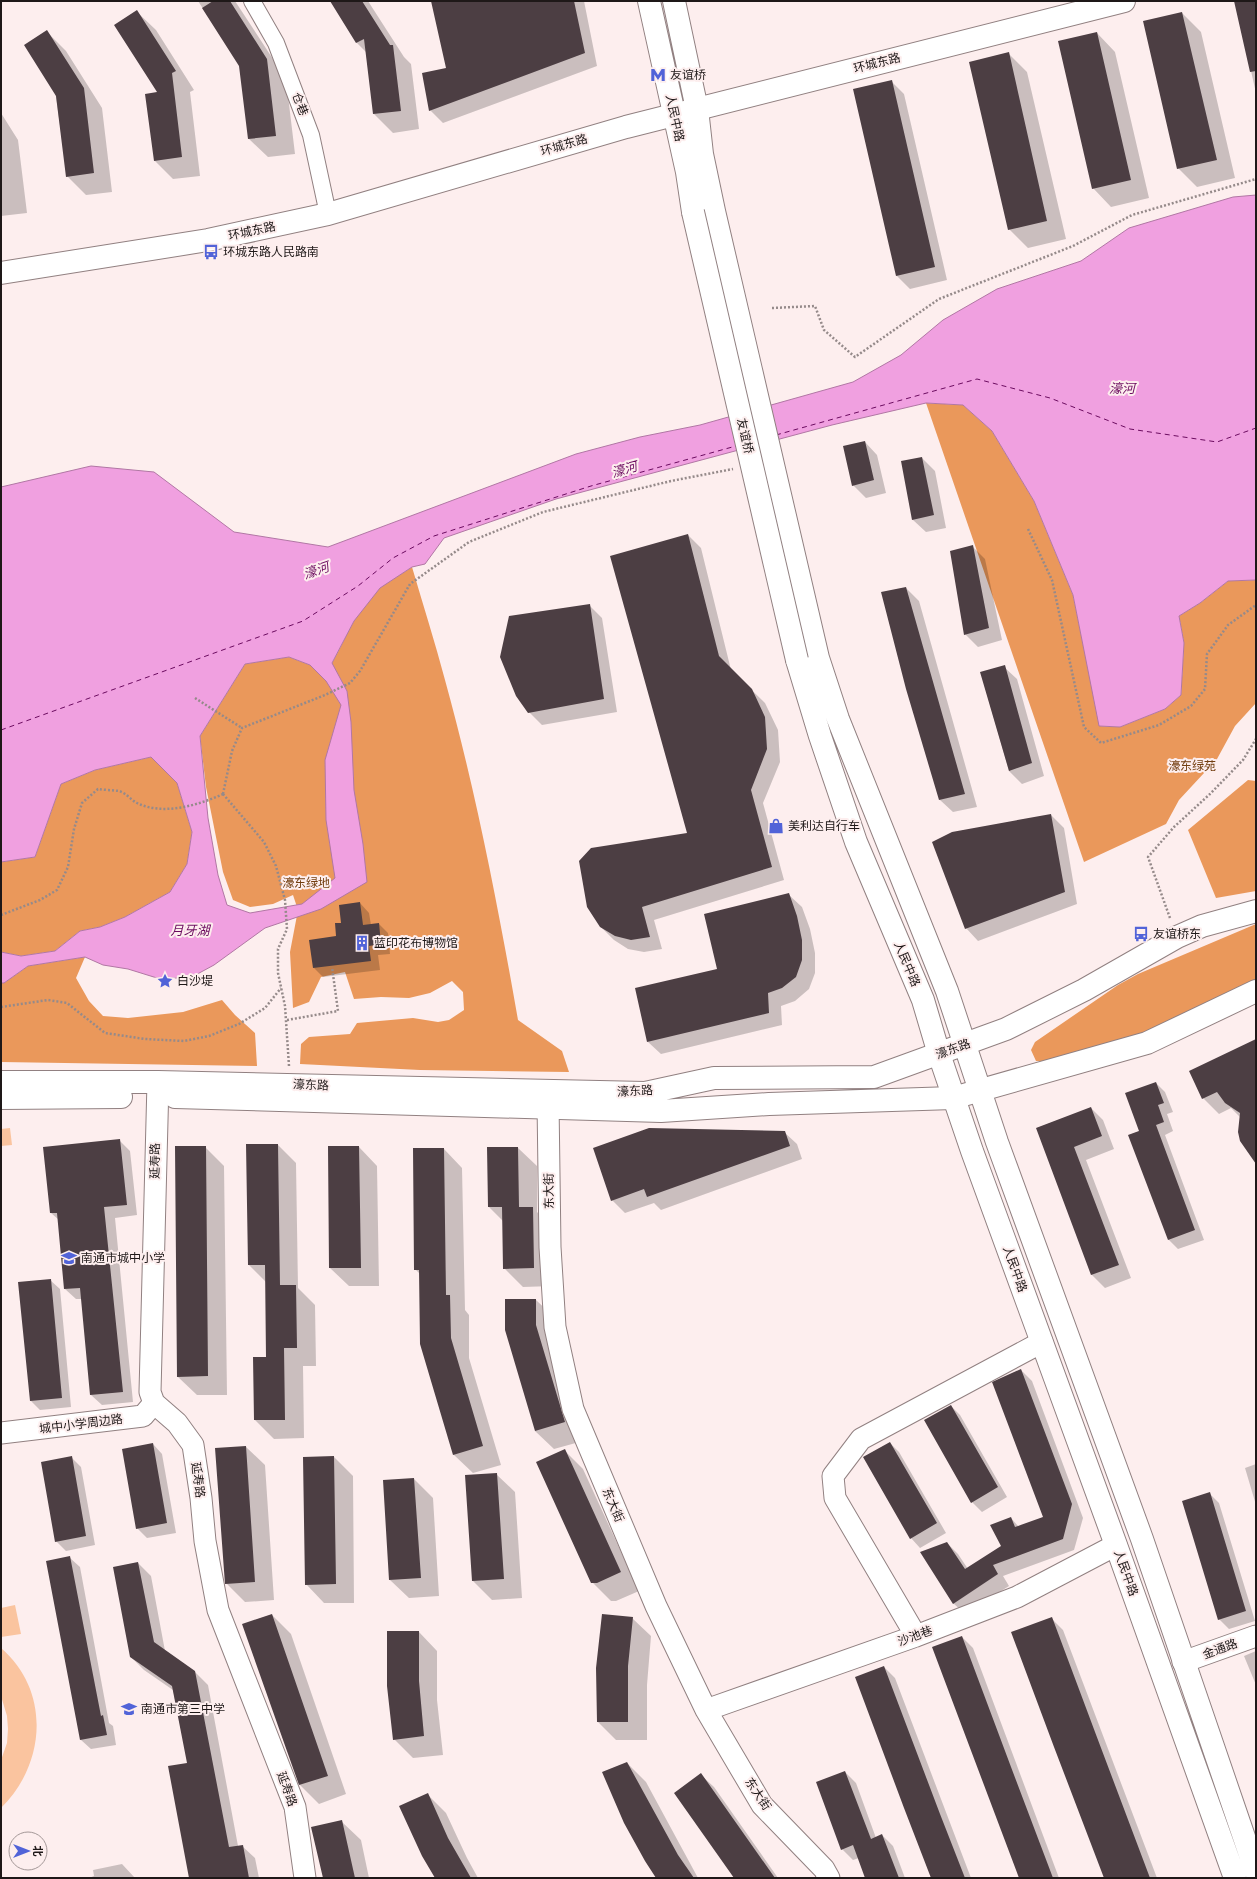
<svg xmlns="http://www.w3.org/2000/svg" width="1257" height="1879" font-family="Manrope,'Noto Sans SC',sans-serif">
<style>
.green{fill:#fac49f}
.forest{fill:#ea985b}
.water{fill:#f0a0e0;stroke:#b177a4;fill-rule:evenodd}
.shadow{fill:#0003}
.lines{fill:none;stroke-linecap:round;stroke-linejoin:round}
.ferry{stroke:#6b0b5f;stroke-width:1;stroke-dasharray:5 4;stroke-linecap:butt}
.building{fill:#4c3e43}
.pedestrian-casing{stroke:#918081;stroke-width:18}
.minor-casing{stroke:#918081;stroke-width:23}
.tertiary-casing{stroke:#918081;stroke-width:24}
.secondary-casing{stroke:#918081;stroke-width:24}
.primary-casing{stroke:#918081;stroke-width:24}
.path{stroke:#958a8a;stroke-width:2.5;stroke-dasharray:2 2;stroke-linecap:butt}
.pedestrian{stroke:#fff;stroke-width:16}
.minor{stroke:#fff;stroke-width:21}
.tertiary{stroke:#fff;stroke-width:22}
.secondary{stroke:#fff;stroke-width:22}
.primary{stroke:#fff;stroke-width:22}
.primary-bridge-casing{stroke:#918081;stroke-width:24;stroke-linecap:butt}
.primary-bridge{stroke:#fff;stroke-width:22}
.labels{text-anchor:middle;stroke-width:4;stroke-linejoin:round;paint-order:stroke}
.street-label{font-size:12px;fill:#1e1818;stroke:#fdeeee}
.poi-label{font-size:12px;fill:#1e1818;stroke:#fdeeee;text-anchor:start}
.park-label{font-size:12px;fill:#733f11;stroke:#fdeeee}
.water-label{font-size:13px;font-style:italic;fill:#6b0b5f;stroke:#fdeeee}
</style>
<rect width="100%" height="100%" fill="#fdeeee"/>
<path class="green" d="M10 1128 12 1145 1 1146V1129Z
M15 1605 21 1634 1 1637V1608Z
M1 1648C51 1691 46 1764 1 1808V1760L7 1743 8 1729 7 1716 1 1696Z"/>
<path class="forest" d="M926 403 963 405 992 431 1034 501 1073 595 1100 726 1120 727 1165 709 1181 695 1184 643 1179 616 1200 603 1228 581 1256 580V703L1235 726 1217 759 1179 800 1166 824 1084 862Z
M412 567C423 605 435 642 445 680 476 792 498 906 518 1020L562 1051 569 1072 420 1070 300 1064 301 1044 309 1037 350 1034 357 1023 413 1018 438 1022 449 1020 464 1010 463 992 452 981 430 993 409 998 381 997 354 999 345 972 321 977 309 1002 293 1008 290 952 298 910 293 895 273 904 250 907 233 900 223 872 206 787 200 736 245 664 289 657 310 665 332 663C347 637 357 606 381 587 390 579 402 574 412 567Z
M151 757 177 783 192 832 187 864 170 892 125 917 100 927 80 931 55 951 21 956 1 952V862L35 857 61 784 95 770Z
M1248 780 1256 781V891L1216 898 1188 830Z
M1256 924V980L1140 1034 1043 1061H1036L1031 1050 1035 1042 1118 985 1138 974Z
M85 957 76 978 89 1001 103 1016 128 1018 183 1012 222 1000 235 1015 255 1033 257 1066 1 1062V983H4L28 966Z"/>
<path class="water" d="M1256 195V580L1228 581 1200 603 1179 616 1184 643 1181 695 1165 709 1120 727 1099 726 1073 595 1034 501 992 431 963 405 926 403 832 425 556 499 444 538 425 564 412 567 380 588 354 621 332 663 347 691 351 722 354 790 363 844 367 882 321 909 265 928 214 965 190 978H157L128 969 103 965 85 957 28 966 4 983H1V952L21 956 55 951 80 931 100 927 125 917 170 892 187 864 192 832 177 783 151 757 95 770 61 784 35 857 1 862V487L91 466 154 472 234 532 328 547 576 454 640 437 700 425 853 382 901 355 943 320 997 289 1081 261 1129 228 1233 197ZM289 657 310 665 326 681 341 705 325 760 326 820 335 878 302 904 250 913 227 905 218 875 208 818 200 736 245 664Z"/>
<path class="shadow" d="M198 1H235L286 79 295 154 268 157 249 139 240 66Z
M331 1H368L404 57 411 64 419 129 393 133 374 114 366 52 357 43Z
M432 1H584L597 66 443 123 430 110 447 68Z
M1235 1H1256V93Z
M137 12 156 30 194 90 190 92 200 176 173 179 154 160 158 93Z
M1182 13 1201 32 1235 178 1197 187 1178 168Z
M47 32 66 51 102 108 112 192 86 195 67 176Z
M1097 33 1115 52 1149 198 1111 207 1093 188Z
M1008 53 1027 72 1066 239 1028 248 1009 229Z
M891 81 904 94 947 280 910 289 897 276 854 90Z
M1 113 18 140 27 213 1 216Z
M865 442 877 455 886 493 866 498 853 485Z
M922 458 935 471 946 528 926 532 913 520Z
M688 535 701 548 731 670 765 703 778 730 780 762 763 803 784 880 654 920 662 949 644 952 628 949 614 940 601 927 688 834Z
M972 546 985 559 1002 640 978 647 965 634Z
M906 588 919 601 977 807 953 812 940 800Z
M590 606 602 618 617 712 542 725 529 712Z
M1004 667 1017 679 1044 776 1022 784 1009 771 981 673Z
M1051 815 1064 828 1077 904 978 941 966 928Z
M789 895 802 907 810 929 815 953V973L809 989 795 1001 781 1006 782 1025 661 1054 648 1042 719 970Z
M360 903 369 913 371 925 379 924 388 933 390 954 378 955 380 970 323 977 314 968 338 937 342 923Z
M1256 1040V1157L1240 1117 1231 1108 1219 1114 1203 1098Z
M1156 1083 1165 1092 1173 1112 1167 1114 1173 1131 1165 1135 1204 1240 1178 1249 1169 1240 1129 1135 1140 1131Z
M1091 1108 1103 1120 1114 1149 1086 1160 1131 1278 1105 1288 1092 1275 1037 1128Z
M784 1132 797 1144 802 1159 661 1210 654 1203 625 1213 612 1200Z
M119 1140 130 1151 137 1215 115 1218 133 1402 102 1405 91 1395 82 1299H76L65 1289 59 1220 51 1213Z
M248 1145H278L296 1163 298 1288 315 1305 316 1366H303L304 1438 274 1439 255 1420 267 1358 266 1282 249 1265Z
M205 1147 224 1166 227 1395H197L178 1377Z
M359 1147 377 1166 379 1286H349L330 1268Z
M518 1148 537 1166V1212L552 1227 553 1286 523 1287 504 1268 503 1221 489 1207Z
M444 1149 462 1168 465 1310 469 1315V1358L501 1465 473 1473 454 1455 420 1274 415 1269Z
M50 1280 60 1289 71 1407 40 1410 31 1401Z
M536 1300 555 1318 583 1441 554 1449 535 1431Z
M1021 1370 1032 1381 1083 1518 1074 1550 1003 1576 1009 1586 965 1614 953 1603 947 1543 958 1554 968 1569 1003 1546 1011 1518 1019 1527 1044 1517Z
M951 1406 960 1415 1007 1497 982 1512 972 1502Z
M890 1443 899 1452 946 1533 920 1548 911 1538Z
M153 1444 162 1454 176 1533 147 1538 137 1528Z
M246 1447 265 1465 274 1600 245 1602 226 1583 216 1449Z
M564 1450 583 1469 639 1591 616 1601H611L592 1582Z
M334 1457 353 1476 354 1603H324L306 1584Z
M72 1458 81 1467 95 1545 66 1551 56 1541Z
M1256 1464V1505L1245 1468Z
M496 1474 515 1492 522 1598 492 1600 473 1581Z
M414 1479 433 1498 439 1596 409 1598 390 1580Z
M1210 1494 1219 1503 1255 1621 1229 1629 1219 1619Z
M70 1558 80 1567 109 1723 113 1726 116 1745 91 1749 81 1740 47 1562Z
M138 1563 151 1576 165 1651 195 1672 208 1685 238 1846H242L255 1858 259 1878H190L188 1763 173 1690 144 1670 131 1657Z
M272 1615 291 1634 346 1794 319 1804 300 1785 244 1625Z
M632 1618 651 1636 647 1685V1740H616L598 1722Z
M1051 1618 1063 1630 1157 1878H1105Z
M419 1632 437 1651V1700L443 1755 413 1758 394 1739Z
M962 1637 973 1648 1059 1878H1020Z
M1256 1651V1685L1244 1656Z
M884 1667 895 1678 971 1878H932Z
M627 1763 646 1782 698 1878H657Z
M845 1772 856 1783 876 1838 882 1835 893 1846 905 1878H866L859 1858 853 1860 842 1849Z
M701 1775 714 1787 778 1878H735Z
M428 1795 446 1813 467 1858 478 1878H436Z
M342 1822 361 1840 369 1878H324Z
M122 1864 135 1878H89L94 1876 93 1870Z"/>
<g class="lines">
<path class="ferry" d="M776 435 977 379 1050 398 1130 429 1217 442 1256 428
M1 730 303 621 358 586 393 558 434 536 591 486 736 446"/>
</g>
<path class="building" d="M213 1H230L267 59 276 136 248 139 239 66 202 8Z
M330 1H362L390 45H393L401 111 373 114 364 39 356 43Z
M431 1H574L585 53 429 111 422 73 446 68Z
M1234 1H1256V71L1250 72Z
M137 10 176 71 172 73 182 157 154 161 145 94 157 92 114 25Z
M1182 12 1217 160 1177 169 1143 21Z
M47 30 84 88 94 173 66 177 56 96 24 45Z
M1097 32 1131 180 1092 189 1058 41Z
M1009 52 1047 221 1008 230 969 62Z
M892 80 935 267 896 276 853 89Z
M865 441 874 480 852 486 843 446Z
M922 457 934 515 912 520 901 461Z
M688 534 719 656 752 689 765 717 767 749 751 790 772 867 642 907 650 937 631 940 615 936 600 927 587 907 579 861 591 848 687 833 610 556Z
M973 545 989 628 964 635 950 551Z
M906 587 965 794 939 800 906 689 881 592Z
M590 604 604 699 528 713 516 696 500 657 509 616Z
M1005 665 1032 763 1009 771 980 672Z
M1051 814 1065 892 965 929 932 842 952 832Z
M789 893 797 916 802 940V960L796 977 782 988 768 993 769 1013 647 1042 635 988 717 969 704 914Z
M360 902 363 925 379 923 381 944 369 946 371 961 313 968 309 940 336 936 335 923H341L339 905Z
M1256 1039V1164L1240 1141 1238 1132 1240 1113 1225 1103 1217 1092 1202 1099 1189 1071Z
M1156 1082 1164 1103 1158 1105 1164 1122 1156 1125 1195 1230 1168 1240 1128 1135 1139 1131 1125 1093Z
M1091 1107 1102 1136 1074 1147 1119 1265 1091 1275 1036 1128Z
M649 1128 785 1131 790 1146 647 1197 644 1189 611 1201 593 1148Z
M120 1139 127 1205 104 1207 123 1392 90 1395 80 1288 64 1289 57 1213H50L43 1147Z
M246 1144H278L280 1285H296L297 1348H284L285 1420H254L253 1357H266L265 1265H248Z
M175 1146H206L208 1376 177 1377Z
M328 1146H359L361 1268H329Z
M487 1147H518L519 1207H533L534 1268 503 1269 502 1207H488Z
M413 1148H444L446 1295H450L451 1338 483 1446 453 1455 420 1344 419 1270H414Z
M51 1279 62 1398 30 1401 18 1282Z
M505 1299H536V1325L565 1422 535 1431 505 1330Z
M1021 1369 1072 1504 1063 1539 993 1565 998 1574 953 1604 920 1552 947 1542 965 1569 1001 1546 990 1525 1011 1517 1015 1527 1043 1517 992 1382Z
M951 1405 998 1487 971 1503 924 1420Z
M890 1442 937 1523 910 1539 863 1457Z
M153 1443 167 1523 136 1529 122 1449Z
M246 1446 255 1582 225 1584 215 1448Z
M565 1449 621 1572 597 1583H591L536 1462Z
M72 1456 86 1536 55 1542 41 1462Z
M334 1456 336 1584 305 1585 303 1457Z
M497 1473 504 1579 472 1581 465 1475Z
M414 1478 421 1578 389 1580 383 1480Z
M1210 1492 1246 1611 1218 1620 1182 1501Z
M70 1556 101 1716 103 1715 107 1735 80 1740 46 1561Z
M138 1562 154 1642 195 1671 229 1847 243 1845 249 1878H189L168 1766 187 1763 172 1686 130 1657 113 1567Z
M272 1614 328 1776 299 1785 242 1624Z
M602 1614 633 1617 628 1666V1722H597L596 1668Z
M1052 1617 1095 1732 1150 1878H1104L1054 1747 1011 1632Z
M387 1631H419V1681L424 1736 393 1740 387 1686Z
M962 1636 1011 1767 1053 1878H1019L932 1647Z
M884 1666 940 1814 965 1878H931L904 1808 855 1677Z
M627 1762 678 1855 694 1878H656L645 1861 624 1823 602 1772Z
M845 1771 871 1839 882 1834 899 1878H865L853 1845 841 1850 816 1782Z
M701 1773 775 1878H734L674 1793Z
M428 1793 448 1838 471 1878H435L422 1856 399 1806Z
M342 1820 355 1878H323L311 1827Z"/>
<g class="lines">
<defs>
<path id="pedestrian" d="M252 1 276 43 311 135 328 214"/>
<path id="minor" d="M158 1082 150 1392 154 1403 177 1423 193 1445 201 1498 205 1541 218 1610 295 1807 305 1878
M542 1092 546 1096 548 1102 550 1247 555 1327 573 1409 656 1606 706 1710 762 1805 824 1869 829 1878
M1 1433 143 1416 154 1403
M916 1636 835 1498 833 1476 861 1439 1042 1342
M1183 1662 1256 1636
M706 1710 916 1636 1017 1597 1116 1545"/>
<path id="tertiary" d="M1 273 208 240 328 214 626 127 1124 1"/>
<path id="secondary" d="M1 1082H158L645 1093 714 1078 874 1077 1006 1029 1084 990 1177 937 1202 926 1256 911
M175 1097 661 1111 769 1104 953 1098 1147 1043 1256 991
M1 1098 121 1097"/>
<path id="primary" d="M649 1 687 172 693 212
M674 1 697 109 702 154 714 211 818 658 838 719 947 991 997 1142 1142 1539 1256 1872
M797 660 820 736 856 842 923 1000 939 1054 972 1151 1116 1545 1235 1878"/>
</defs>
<use href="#pedestrian" class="pedestrian-casing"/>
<use href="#minor" class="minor-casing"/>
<use href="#tertiary" class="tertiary-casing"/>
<use href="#secondary" class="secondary-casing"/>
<use href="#primary" class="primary-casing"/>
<path class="path" d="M772 308 815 306 824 330 855 357 939 299 1073 246 1132 215 1256 179
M1028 529 1052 580 1084 727 1101 743 1159 725 1191 706 1205 689 1207 654 1228 625 1256 605
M195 698 242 728
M223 794 232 751 242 728 325 695 350 683 360 671 410 584 469 542 543 512 671 481 733 469
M223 794 264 842 276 866 285 900 287 929 278 949V973L285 1006 289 1066
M1 915 40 900 57 890 68 867 74 829 82 803 98 789C104 790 112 790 119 791 126 793 131 800 137 803 163 816 199 805 223 794
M1170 918 1148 857 1174 827 1210 794 1243 760 1256 739
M1 1007 48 1000 67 1003 105 1033 145 1039 184 1041 209 1036 239 1024 265 1008 281 988
M287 1020 338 1011 332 967"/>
<use href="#pedestrian" class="pedestrian"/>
<use href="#minor" class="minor"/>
<use href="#tertiary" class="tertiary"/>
<use href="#secondary" class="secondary"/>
<use href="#primary" class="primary"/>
<defs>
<path id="primary-bridge" d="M693 212 797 660"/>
</defs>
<use href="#primary-bridge" class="primary-bridge-casing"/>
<use href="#primary-bridge" class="primary-bridge"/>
</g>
<defs>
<symbol id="metro-bare" viewBox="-9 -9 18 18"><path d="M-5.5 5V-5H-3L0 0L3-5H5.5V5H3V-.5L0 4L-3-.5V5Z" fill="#5163d8" stroke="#fdeeee" stroke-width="2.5" paint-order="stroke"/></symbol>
<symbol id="bus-bare" viewBox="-9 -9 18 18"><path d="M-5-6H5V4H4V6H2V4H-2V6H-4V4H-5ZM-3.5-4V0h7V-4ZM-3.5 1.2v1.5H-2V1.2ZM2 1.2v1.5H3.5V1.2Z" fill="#5163d8" stroke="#fdeeee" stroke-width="2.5" paint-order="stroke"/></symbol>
<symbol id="shop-bare" viewBox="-9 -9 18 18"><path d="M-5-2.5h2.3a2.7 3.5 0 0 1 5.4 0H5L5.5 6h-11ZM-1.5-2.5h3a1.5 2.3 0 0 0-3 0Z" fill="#5163d8" stroke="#fdeeee" stroke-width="2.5" paint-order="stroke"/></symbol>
<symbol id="building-bare" viewBox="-9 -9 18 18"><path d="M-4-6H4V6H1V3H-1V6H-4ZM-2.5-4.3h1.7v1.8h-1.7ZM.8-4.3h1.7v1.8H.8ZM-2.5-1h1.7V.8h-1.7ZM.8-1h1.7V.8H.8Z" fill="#5163d8" stroke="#fdeeee" stroke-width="2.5" paint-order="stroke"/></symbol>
<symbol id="sight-bare" viewBox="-9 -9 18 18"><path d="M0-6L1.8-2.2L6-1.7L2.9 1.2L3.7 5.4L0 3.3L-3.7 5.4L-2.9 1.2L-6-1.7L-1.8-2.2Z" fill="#5163d8" stroke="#fdeeee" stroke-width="2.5" paint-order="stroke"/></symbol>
<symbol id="school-bare" viewBox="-9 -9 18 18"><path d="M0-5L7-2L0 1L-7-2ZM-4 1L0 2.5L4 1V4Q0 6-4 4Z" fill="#5163d8" stroke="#fdeeee" stroke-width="2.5" paint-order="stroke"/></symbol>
</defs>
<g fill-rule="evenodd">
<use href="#metro-bare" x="647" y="64" width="22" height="22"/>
<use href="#bus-bare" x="200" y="241" width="22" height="22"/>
<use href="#shop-bare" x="765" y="815" width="22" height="22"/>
<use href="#bus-bare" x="1130" y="923" width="22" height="22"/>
<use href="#building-bare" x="351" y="932" width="22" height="22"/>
<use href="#sight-bare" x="154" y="970" width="22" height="22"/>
<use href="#school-bare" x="58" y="1247" width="22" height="22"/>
<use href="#school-bare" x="118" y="1698" width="22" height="22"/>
</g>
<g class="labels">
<g class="street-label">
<text transform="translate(877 63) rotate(-14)" y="4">环城东路</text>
<text transform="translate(300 104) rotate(69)" y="4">仓巷</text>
<text transform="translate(675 118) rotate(78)" y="4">人民中路</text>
<text transform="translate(564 145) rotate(-16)" y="4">环城东路</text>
<text transform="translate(252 231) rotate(-12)" y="4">环城东路</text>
<text transform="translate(745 436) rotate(77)" y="4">友谊桥</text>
<text transform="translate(907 964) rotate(67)" y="4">人民中路</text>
<text transform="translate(953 1049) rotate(-20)" y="4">濠东路</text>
<text transform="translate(311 1085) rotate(2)" y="4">濠东路</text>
<text transform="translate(635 1091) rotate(-3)" y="4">濠东路</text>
<text transform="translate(155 1161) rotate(-89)" y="4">延寿路</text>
<text transform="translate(549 1191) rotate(-91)" y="4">东大街</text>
<text transform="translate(1015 1269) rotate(70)" y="4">人民中路</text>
<text transform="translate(81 1424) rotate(-7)" y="4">城中小学周边路</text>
<text transform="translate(198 1480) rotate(82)" y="4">延寿路</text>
<text transform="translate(613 1505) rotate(67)" y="4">东大街</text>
<text transform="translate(1126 1573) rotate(70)" y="4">人民中路</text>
<text transform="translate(915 1636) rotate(-20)" y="4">沙池巷</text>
<text transform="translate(1220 1649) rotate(-20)" y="4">金通路</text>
<text transform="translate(287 1789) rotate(70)" y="4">延寿路</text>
<text transform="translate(758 1794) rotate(56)" y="4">东大街</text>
</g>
<g class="poi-label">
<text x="670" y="79">友谊桥</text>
<text x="223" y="256">环城东路人民路南</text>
<text x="788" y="830">美利达自行车</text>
<text x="1153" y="938">友谊桥东</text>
<text x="374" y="947">蓝印花布博物馆</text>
<text x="177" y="985">白沙堤</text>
<text x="81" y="1262">南通市城中小学</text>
<text x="141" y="1713">南通市第三中学</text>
</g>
<g class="park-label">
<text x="1192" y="770">濠东绿苑</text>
<text x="306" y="887">濠东绿地</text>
</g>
<g class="water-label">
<text x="1122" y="393">濠河</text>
<text transform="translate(624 469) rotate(-16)" y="5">濠河</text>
<text transform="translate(316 570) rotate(-19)" y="5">濠河</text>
<text x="190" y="935">月牙湖</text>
</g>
</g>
<rect width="1257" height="1879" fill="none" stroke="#1e1818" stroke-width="4"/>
<g transform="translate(28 1851) rotate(90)"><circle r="19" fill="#fdeeee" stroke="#a49898"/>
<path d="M0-3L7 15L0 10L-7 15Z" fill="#5163d8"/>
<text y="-6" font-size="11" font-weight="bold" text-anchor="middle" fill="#1e1818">北</text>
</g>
</svg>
